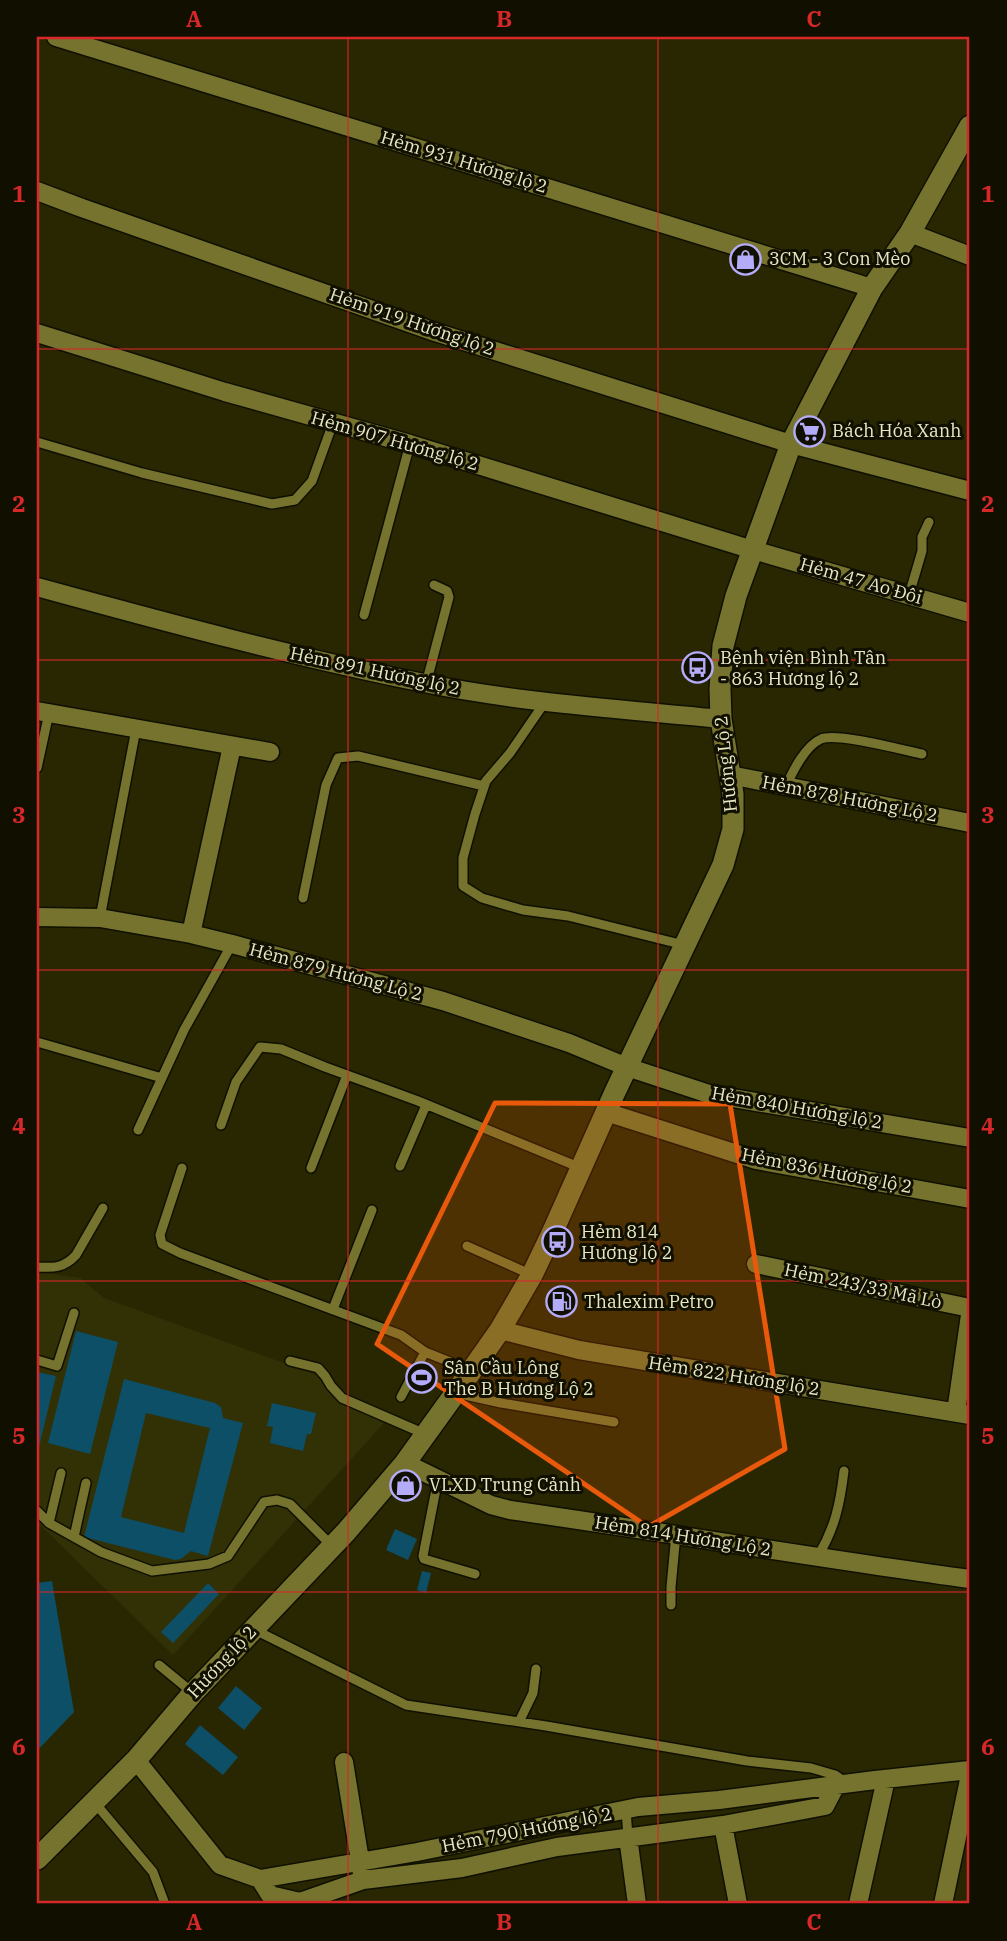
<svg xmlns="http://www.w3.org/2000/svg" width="1007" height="1941" font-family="'IBM Plex Serif',serif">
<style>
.built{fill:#323106}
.building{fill:#0c4f66;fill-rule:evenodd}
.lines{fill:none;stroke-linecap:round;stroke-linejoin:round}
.lane-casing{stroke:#101000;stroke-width:12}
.street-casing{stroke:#101000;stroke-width:21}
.secondary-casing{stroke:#101000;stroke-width:24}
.lane{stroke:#75732e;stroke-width:9}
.street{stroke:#75732e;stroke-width:18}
.secondary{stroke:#75732e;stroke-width:21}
.marked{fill:#e8590c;fill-opacity:0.2;stroke:#e8590c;stroke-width:5;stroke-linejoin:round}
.grid{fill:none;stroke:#d62828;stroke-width:2;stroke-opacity:0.55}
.labels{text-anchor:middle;stroke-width:6;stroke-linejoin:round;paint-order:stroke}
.street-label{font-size:18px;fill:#e7e8c5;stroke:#111000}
.poi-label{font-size:18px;fill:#e7e8c5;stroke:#111000;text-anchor:start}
.neatline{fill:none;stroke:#d62828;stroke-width:2.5}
.grid-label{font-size:23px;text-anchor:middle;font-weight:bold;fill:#d62828}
</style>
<rect width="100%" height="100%" fill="#282702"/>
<path class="built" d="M37 1272 80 1278 104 1298 320 1376 335 1398 384 1423 173 1655 37 1522Z"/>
<path class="building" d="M555 1296 568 1297 566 1309 554 1307Z
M76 1331 118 1342 90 1454 48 1443Z
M37 1372 56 1376 38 1451H37Z
M124 1379 215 1403 221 1407 223 1418 243 1423 208 1556 191 1551 181 1559 175 1560 84 1537ZM146 1413 210 1428 184 1533 121 1517Z
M272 1403 316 1413 311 1434H307L303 1451 270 1443 273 1427 267 1426Z
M395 1529 417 1539 408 1560 386 1550Z
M422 1571 431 1573 426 1593 417 1590Z
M52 1581 74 1712 37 1751V1583Z
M208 1583 219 1594 173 1643 161 1632Z
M236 1686 262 1708 244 1730 218 1708Z
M200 1725 238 1757 223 1775 185 1744Z"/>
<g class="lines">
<defs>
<path id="lane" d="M37 442 142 473 272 504 295 500 312 481 333 423
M909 595 922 551V537L929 522
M364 615 410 444
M426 684 449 597 447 591 434 585
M545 702 510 753 486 781 475 814 463 858V886L482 898 523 910 568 916 684 945
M37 768 49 713
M786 786C793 771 805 746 821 739 836 732 903 750 922 754
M303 898 326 785 338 758 358 756 484 786
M100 918 136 729
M37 1042 162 1078
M221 1125 236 1082 260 1047 281 1049 325 1067 418 1101 581 1168
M138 1130 184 1030 232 944
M400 1166 426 1105
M182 1168 160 1235 162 1244 180 1253 401 1335 425 1352 470 1370
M311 1168 347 1075
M467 1246 532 1275
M37 1267C54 1268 64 1268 76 1255L103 1208
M333 1309 372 1210
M37 1360 57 1366 74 1313
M290 1361 318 1368 325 1376 331 1386 342 1398 425 1434
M456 1393 501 1403 614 1422
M401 1397 425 1352
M438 1479 423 1556 424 1559 475 1574
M37 1511 49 1523 101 1552 152 1571 209 1564 228 1556 264 1502 277 1500 290 1504 331 1545
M49 1523 61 1473
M74 1537 86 1483
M818 1556C835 1528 840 1504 844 1471
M671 1605V1587L676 1534
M255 1630 406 1705 546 1726 747 1761 811 1768 835 1775 845 1782
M159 1665 193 1693
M519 1722 533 1693 536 1669
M95 1803 153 1872 165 1904
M626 1810 628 1837"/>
<path id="street" d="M56 37 872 288
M37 191 82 208 435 332 791 444 970 491
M910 233 970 256
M37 333 225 392 410 444 753 550 970 613
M37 587C165 622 294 657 424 683 522 703 622 709 721 719
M37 711 270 752
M730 775 970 823
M37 917 100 918 191 934 232 944 443 1001 569 1043 627 1067 709 1094 970 1138
M191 934 232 746
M606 1112 756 1160 970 1199
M756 1264 970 1308
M500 1330 579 1350 970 1415
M956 1412 970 1315
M405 1463 491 1505 510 1510C663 1532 816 1558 970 1579
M136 1760 220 1865 260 1879 417 1852 638 1807 719 1800 875 1780 970 1770
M344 1762 362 1873
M723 1825 738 1904
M628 1837 637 1904
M260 1879 270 1895 300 1902 363 1880 462 1868 557 1847 723 1825 825 1806 836 1785
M858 1904 886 1779
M943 1904 970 1775"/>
<path id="secondary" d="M37 1859 136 1760 193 1693 346 1532 405 1463 472 1370 500 1330 532 1275 553 1231 615 1092 723 865 733 829V794L721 719 720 689 723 646 736 596 791 444 872 288 910 233 970 126"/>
</defs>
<use href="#lane" class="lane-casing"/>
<use href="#street" class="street-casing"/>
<use href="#secondary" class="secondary-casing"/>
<use href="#lane" class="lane"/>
<use href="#street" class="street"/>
<use href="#secondary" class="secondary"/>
</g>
<path class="marked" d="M495 1103 730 1104 785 1449 648 1527 377 1344Z"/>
<path class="grid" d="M348 37V1904M658 37V1904M37 349H970M37 660H970M37 970H970M37 1281H970M37 1592H970"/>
<defs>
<symbol id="shop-ring" viewBox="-11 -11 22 22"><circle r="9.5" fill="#111000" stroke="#b4acf9" stroke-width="1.5"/><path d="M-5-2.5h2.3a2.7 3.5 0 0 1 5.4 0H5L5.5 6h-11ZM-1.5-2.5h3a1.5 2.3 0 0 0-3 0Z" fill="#b4acf9"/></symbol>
<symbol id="supermarket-ring" viewBox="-11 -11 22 22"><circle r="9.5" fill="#111000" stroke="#b4acf9" stroke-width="1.5"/><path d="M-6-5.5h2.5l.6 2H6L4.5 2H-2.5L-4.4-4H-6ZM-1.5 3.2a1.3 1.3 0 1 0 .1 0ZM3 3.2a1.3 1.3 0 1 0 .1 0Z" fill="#b4acf9"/></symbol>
<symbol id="bus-ring" viewBox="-11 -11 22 22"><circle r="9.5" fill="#111000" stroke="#b4acf9" stroke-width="1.5"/><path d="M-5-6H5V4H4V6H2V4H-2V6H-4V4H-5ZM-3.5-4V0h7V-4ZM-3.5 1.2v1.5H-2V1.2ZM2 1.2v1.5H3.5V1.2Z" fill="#b4acf9"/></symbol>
<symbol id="fuel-ring" viewBox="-11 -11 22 22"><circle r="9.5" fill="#111000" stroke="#b4acf9" stroke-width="1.5"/><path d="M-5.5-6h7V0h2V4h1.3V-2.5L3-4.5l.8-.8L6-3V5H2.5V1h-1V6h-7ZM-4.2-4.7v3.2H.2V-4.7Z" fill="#b4acf9"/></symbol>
<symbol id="stadium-ring" viewBox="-11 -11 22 22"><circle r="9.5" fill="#111000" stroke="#b4acf9" stroke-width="1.5"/><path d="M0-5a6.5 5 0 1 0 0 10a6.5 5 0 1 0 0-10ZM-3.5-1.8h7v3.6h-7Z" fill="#b4acf9"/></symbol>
</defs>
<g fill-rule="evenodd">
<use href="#shop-ring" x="728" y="242" width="35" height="35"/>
<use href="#supermarket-ring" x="792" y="414" width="35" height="35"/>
<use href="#bus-ring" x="680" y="650" width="35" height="35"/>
<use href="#bus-ring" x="540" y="1224" width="35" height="35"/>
<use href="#fuel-ring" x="544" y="1284" width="35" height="35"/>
<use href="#stadium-ring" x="404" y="1360" width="35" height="35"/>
<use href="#shop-ring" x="388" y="1468" width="35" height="35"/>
</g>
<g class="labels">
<g class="street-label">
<text transform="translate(464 162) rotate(17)" y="6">Hẻm 931 Hương lộ 2</text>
<text transform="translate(412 322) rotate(19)" y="6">Hẻm 919 Hương lộ 2</text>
<text transform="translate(395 441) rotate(16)" y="6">Hẻm 907 Hương lộ 2</text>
<text transform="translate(861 581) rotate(16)" y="6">Hẻm 47 Ao Đôi</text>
<text transform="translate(375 671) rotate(12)" y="6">Hẻm 891 Hương lộ 2</text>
<text transform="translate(726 764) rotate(-96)" y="6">Hương Lộ 2</text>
<text transform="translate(850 799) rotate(11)" y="6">Hẻm 878 Hương Lộ 2</text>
<text transform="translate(336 972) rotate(15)" y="6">Hẻm 879 Hương Lộ 2</text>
<text transform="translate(797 1108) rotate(10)" y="6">Hẻm 840 Hương lộ 2</text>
<text transform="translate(827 1171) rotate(11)" y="6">Hẻm 836 Hương lộ 2</text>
<text transform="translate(863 1286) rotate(12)" y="6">Hẻm 243/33 Mã Lò</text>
<text transform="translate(734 1376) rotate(9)" y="6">Hẻm 822 Hương lộ 2</text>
<text transform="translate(683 1536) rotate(9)" y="6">Hẻm 814 Hương Lộ 2</text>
<text transform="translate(222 1662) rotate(-47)" y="6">Hương lộ 2</text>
<text transform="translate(527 1830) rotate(-11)" y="6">Hẻm 790 Hương lộ 2</text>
</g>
<g class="poi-label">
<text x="769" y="265">3CM - 3 Con Mèo</text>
<text x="832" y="437">Bách Hóa Xanh</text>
<text x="720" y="664">Bệnh viện Bình Tân<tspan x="720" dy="21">- 863 Hương lộ 2</tspan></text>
<text x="581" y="1238">Hẻm 814<tspan x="581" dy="21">Hương lộ 2</tspan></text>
<text x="584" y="1308">Thalexim Petro</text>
<text x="444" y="1374">Sân Cầu Lông<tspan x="444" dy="21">The B Hương Lộ 2</tspan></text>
<text x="429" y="1491">VLXD Trung Cảnh</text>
</g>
</g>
<rect width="1007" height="1941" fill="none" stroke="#111000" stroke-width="77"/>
<rect x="38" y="38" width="930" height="1864" class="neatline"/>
<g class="grid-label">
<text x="194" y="27">A</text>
<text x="504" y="27">B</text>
<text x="814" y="27">C</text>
<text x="19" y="202">1</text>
<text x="988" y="202">1</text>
<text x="19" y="512">2</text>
<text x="988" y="512">2</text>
<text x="19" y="823">3</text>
<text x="988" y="823">3</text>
<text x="19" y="1134">4</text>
<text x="988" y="1134">4</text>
<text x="19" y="1444">5</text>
<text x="988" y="1444">5</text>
<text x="19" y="1755">6</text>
<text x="988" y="1755">6</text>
<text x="194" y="1930">A</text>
<text x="504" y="1930">B</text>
<text x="814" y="1930">C</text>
</g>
</svg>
